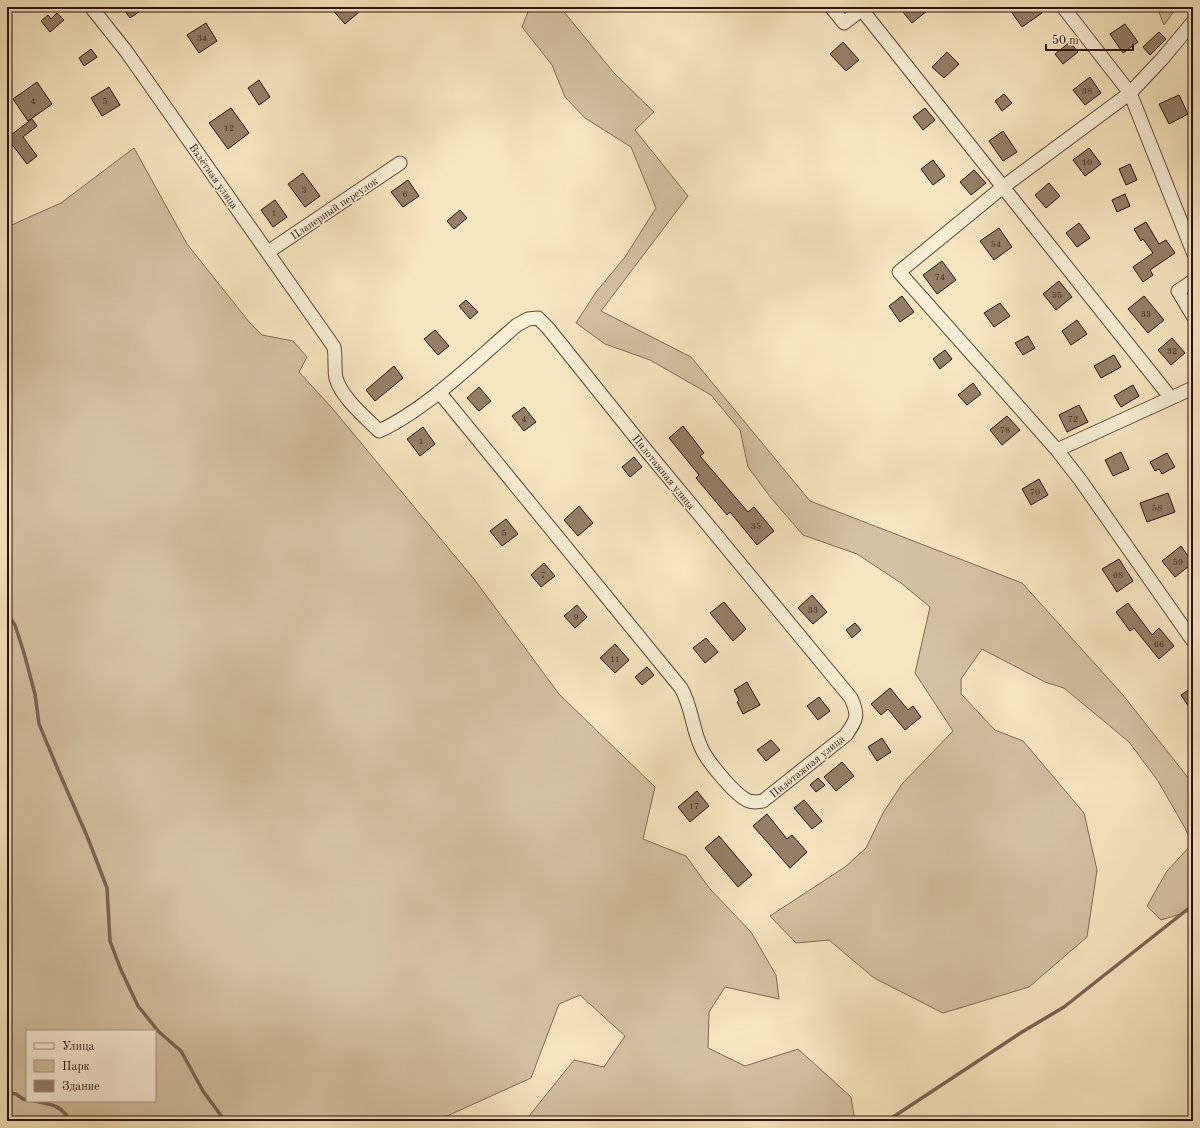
<svg xmlns="http://www.w3.org/2000/svg" width="1200" height="1128" font-family="'Old Standard TT',serif">
<style>
.green{fill:#d3c2a1;stroke:#7e6a55;fill-rule:evenodd}
.lines{fill:none;stroke-linecap:round;stroke-linejoin:round}
.stream{stroke:#7a6652;stroke-width:3.5}
.building{fill:#948068;stroke:#291209}
.minor-casing{stroke:#5c4737;stroke-width:15}
.minor{stroke:#f9efd6;stroke-width:13}
.labels{text-anchor:middle;stroke-width:3;stroke-linejoin:round;paint-order:stroke}
.number-label{font-size:9px;fill:#442e21}
.street-label{font-size:11px;fill:#291209;stroke:#f9efd6}
</style>
<rect width="100%" height="100%" fill="#f6e6c0"/>
<filter id="stains"><feTurbulence type="fractalNoise" baseFrequency=".005" numOctaves="4"/><feColorMatrix values="0 0 0 0 .2 0 0 0 0 .09 0 0 0 0 .02 0 0 0 .5 -.17"/></filter>
<radialGradient id="worn" r=".72"><stop offset=".6" stop-color="#630" stop-opacity="0"/><stop offset="1" stop-color="#630" stop-opacity=".3"/></radialGradient>
<path class="green" d="M530 7H560L614 73 654 112 635 130 688 196 601 311 691 357 810 501 1022 583 1123 695 1193 784V910L1161 920 1147 906 1167 871 1192 844 1185 828 1158 781 1129 742 1064 688 1045 682 982 649 961 679V694L995 730 1023 741 1084 813 1097 870 1087 937 1029 987 943 1013 874 978 829 940 796 943 770 916 845 867 866 848 883 813 902 784 953 731 915 673 930 607 901 583 857 554 803 535 771 498 748 467 740 430 711 395 650 360 605 344 576 323 596 292 625 257 656 208 631 147 585 118 565 97 552 65 522 27Z
M1157 7H1177L1164 25Z
M134 148 187 244 250 323 262 335 293 341 307 357 299 372 332 408 474 579 559 694 655 787 643 839 686 856 710 889 751 932 776 975 779 999 725 987 709 1012 708 1048 745 1066 798 1049 851 1097 855 1121H525L574 1060 604 1067 625 1036 580 995 559 1004 531 1078 436 1121H7V227L61 203ZM27 1031H155V1101H27Z"/>
<g class="lines">
<path class="stream" d="M7 608 10 618 15 625 24 653 35 694 39 724 59 772 87 836 107 888 110 941 121 970 138 1006 159 1032 181 1051 203 1091 225 1121
M7 1092 16 1094 23 1099 27 1100
M34 1101C53 1105 59 1104 71 1121
M887 1121 1022 1032 1064 1007 1193 905"/>
</g>
<path class="building" d="M122 7H146L130 18Z
M330 7H365L345 24Z
M907 7H932L912 23 902 11Z
M1008 7H1038L1042 13 1022 27Z
M57 13 64 20 50 32 41 21 48 15 51 19Z
M206 23 217 41 199 53 187 35Z
M1125 24 1138 42 1123 53 1110 34Z
M1159 32 1166 39 1150 55 1143 47Z
M843 42 859 60 846 71 830 54Z
M1070 42 1078 52 1063 64 1055 54Z
M91 49 97 57 84 66 79 58Z
M947 52 959 64 944 78 932 67Z
M1090 77 1101 93 1085 105 1073 90Z
M259 80 270 97 259 105 248 88Z
M37 82 52 104 28 121 13 99Z
M109 87 120 105 102 116 91 98Z
M1004 94 1012 103 1002 111 995 101Z
M1179 95 1188 114 1169 124 1159 104Z
M231 108 249 133 228 149 209 123Z
M925 108 935 120 923 130 913 117Z
M32 119 37 126 23 137 37 156 27 164 7 138Z
M1003 131 1017 152 1003 161 989 141Z
M1089 148 1101 164 1085 176 1073 160Z
M933 160 945 176 933 185 921 169Z
M1130 164 1137 180 1126 185 1119 169Z
M974 170 986 183 971 195 960 182Z
M303 173 320 196 305 207 288 184Z
M408 180 419 196 403 207 391 192Z
M1049 183 1060 196 1046 208 1035 195Z
M1125 194 1130 206 1117 212 1112 200Z
M275 200 287 217 273 227 261 210Z
M460 210 467 218 454 229 447 221Z
M1146 222 1159 244 1166 240 1175 253 1150 270 1153 275 1143 282 1133 267 1153 253 1143 239 1141 241 1134 229Z
M1079 223 1090 238 1077 247 1066 233Z
M999 228 1012 247 994 260 980 241Z
M942 261 956 280 937 294 923 275Z
M1059 281 1072 297 1056 310 1043 294Z
M902 296 914 312 900 322 889 306Z
M1144 296 1164 320 1148 333 1128 309Z
M466 300 478 312 470 319 459 306Z
M1000 303 1010 316 994 327 984 313Z
M1077 320 1087 334 1071 345 1062 331Z
M435 330 449 346 438 355 424 339Z
M1028 336 1035 348 1023 355 1015 343Z
M1172 338 1185 353 1171 365 1158 350Z
M945 350 952 359 940 369 933 359Z
M1114 355 1121 367 1101 378 1094 366Z
M394 366 403 378 375 401 366 390Z
M973 383 981 394 967 405 958 395Z
M1133 385 1139 396 1121 407 1114 396Z
M479 387 491 401 479 411 467 398Z
M1079 405 1088 422 1067 432 1059 415Z
M524 407 536 422 524 431 512 416Z
M1007 416 1020 430 1002 445 990 430Z
M683 426 704 453 700 456 748 512 754 507 774 531 757 545 730 512 727 515 696 478 699 475 669 438Z
M423 427 435 444 420 456 407 439Z
M1121 452 1129 469 1113 476 1105 460Z
M1167 453 1175 467 1162 474 1159 469 1155 471 1150 462Z
M634 457 642 467 630 477 622 467Z
M1039 479 1048 495 1031 505 1022 489Z
M1168 493 1175 512 1147 522 1140 503Z
M579 506 593 523 578 536 564 520Z
M506 519 518 534 502 546 490 531Z
M1181 546 1193 563 1175 577 1162 561Z
M1119 559 1133 581 1117 592 1102 569Z
M544 563 555 576 541 587 531 575Z
M812 595 827 612 813 624 798 608Z
M724 602 746 629 733 641 710 613Z
M1128 603 1152 635 1159 628 1174 646 1159 659 1134 628 1130 631 1116 612Z
M577 605 587 617 575 628 564 616Z
M855 623 861 630 852 638 846 630Z
M706 638 718 652 705 663 693 648Z
M615 644 629 660 615 673 600 658Z
M647 667 654 675 642 685 635 677Z
M747 682 760 705 743 714 737 702 739 700 734 690Z
M1193 687V713L1181 695Z
M890 688 908 710 913 706 921 717 905 730 888 709 881 715 871 704Z
M819 697 830 711 818 720 807 706Z
M882 738 891 752 877 761 868 747Z
M771 740 780 750 766 761 757 750Z
M842 762 854 776 836 791 824 777Z
M818 778 825 785 816 792 810 785Z
M697 791 709 806 690 822 678 807Z
M804 800 822 821 812 829 794 808Z
M767 814 787 839 792 835 807 852 790 868 753 826Z
M719 836 752 875 738 887 705 848Z"/>
<g class="lines">
<defs>
<path id="minor" d="M91 7 126 51 334 347C336 358 334 369 336 378 341 397 365 417 379 431 427 409 476 360 517 325L528 319 538 318 548 328 641 444 851 698C859 716 857 719 846 735L763 801C756 802 750 803 745 799 733 792 706 760 701 747 692 728 692 707 681 688L439 392
M831 7 844 23 865 7
M1063 7 1130 93 1193 252
M862 10 1171 398
M1193 22 1162 59 1130 93 1003 187 899 272 1057 450 1081 481 1193 641
M268 252 400 163
M1193 281 1178 291 1193 316
M1057 450 1193 388"/>
</defs>
<use href="#minor" class="minor-casing"/>
<use href="#minor" class="minor"/>
</g>
<g class="labels">
<g class="number-label">
<text x="202" y="41">34</text>
<text x="1087" y="94">38</text>
<text x="33" y="104">4</text>
<text x="105" y="104">5</text>
<text x="229" y="131">12</text>
<text x="1087" y="165">10</text>
<text x="304" y="193">3</text>
<text x="405" y="197">6</text>
<text x="274" y="216">1</text>
<text x="996" y="247">54</text>
<text x="940" y="280">74</text>
<text x="1057" y="298">55</text>
<text x="1146" y="317">33</text>
<text x="1172" y="354">32</text>
<text x="524" y="422">4</text>
<text x="1073" y="422">72</text>
<text x="1005" y="433">78</text>
<text x="421" y="444">1</text>
<text x="1035" y="495">70</text>
<text x="1157" y="511">58</text>
<text x="756" y="529">35</text>
<text x="504" y="536">5</text>
<text x="1178" y="565">59</text>
<text x="543" y="578">7</text>
<text x="1118" y="578">68</text>
<text x="813" y="613">33</text>
<text x="576" y="620">9</text>
<text x="1159" y="647">66</text>
<text x="615" y="662">11</text>
<text x="694" y="809">17</text>
</g>
<g class="street-label">
<text transform="translate(214 176) rotate(55)" y="4">Взлётная улица</text>
<text transform="translate(334 208) rotate(-34)" y="4">Планерный переулок</text>
<text transform="translate(664 472) rotate(51)" y="4">Пилотажная улица</text>
<text transform="translate(807 766) rotate(-39)" y="4">Пилотажная улица</text>
</g>
</g>
<rect width="1200" height="1128" fill="none" stroke="#f6e6c0" stroke-width="24"/>
<rect x="8" y="8" width="1184" height="1112" fill="none" stroke="#291209" stroke-width="2"/>
<rect x="12" y="12" width="1176" height="1104" fill="none" stroke="#291209"/>
<rect x="26" y="1030" width="130" height="72" fill="#f9efd6" stroke="#a69784"/>
<rect x="34" y="1043" width="20" height="6" fill="#f9efd6" stroke="#a69784"/>
<text x="62" y="1050" font-size="12" fill="#291209">Улица</text>
<rect x="34" y="1060" width="20" height="12" fill="#d3c2a1" stroke="#a69784"/>
<text x="62" y="1070" font-size="12" fill="#291209">Парк</text>
<rect x="34" y="1080" width="20" height="12" fill="#948068" stroke="#a69784"/>
<text x="62" y="1090" font-size="12" fill="#291209">Здание</text>
<path d="M1046 44v6h87v-6" fill="none" stroke="#291209" stroke-width="2"/>
<text x="1052" y="44" font-size="12" fill="#291209" stroke="#f9efd6" stroke-width="3" paint-order="stroke">50 m</text>
<rect width="100%" height="100%" filter="url(#stains)"/>
<rect width="100%" height="100%" fill="url(#worn)"/>
</svg>
